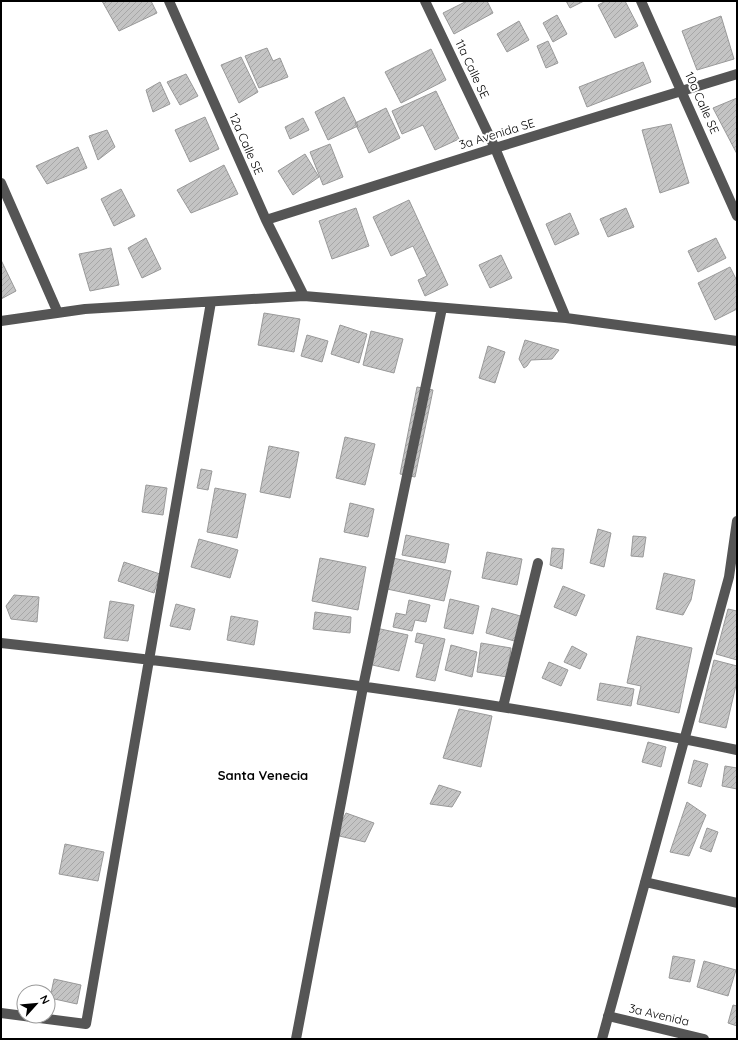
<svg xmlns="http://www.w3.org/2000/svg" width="738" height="1040" font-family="Quicksand,sans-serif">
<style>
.building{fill:url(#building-hatch);stroke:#999}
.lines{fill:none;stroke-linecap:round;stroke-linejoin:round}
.minor{stroke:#555;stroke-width:10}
.labels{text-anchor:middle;stroke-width:4;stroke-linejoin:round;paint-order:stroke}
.street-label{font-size:12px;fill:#000;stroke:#fff}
.neighbourhood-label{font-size:13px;font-weight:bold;fill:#000;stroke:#fff}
</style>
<defs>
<pattern id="building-hatch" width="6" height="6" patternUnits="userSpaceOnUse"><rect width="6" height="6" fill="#c4c4c4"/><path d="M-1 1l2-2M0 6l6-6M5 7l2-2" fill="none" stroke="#a7a7a7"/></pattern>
</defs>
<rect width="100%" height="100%" fill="#fff"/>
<path class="building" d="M102 1H151L157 13 119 31Z
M467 1H487L493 13 454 34 443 13Z
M566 1H584L570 8Z
M606 1H625L638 26 615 38 598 5Z
M557 15 567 34 553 42 543 23Z
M721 16 734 59 697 70 682 31Z
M519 21 529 40 507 52 497 34Z
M548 41 558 63 546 68 537 46Z
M267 48 273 61 280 58 288 77 259 88 245 56Z
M431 49 446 80 401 103 385 72Z
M241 57 258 92 239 103 221 65Z
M643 62 651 82 587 107 579 87Z
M186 74 198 96 180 105 167 82Z
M160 82 170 104 153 112 146 90Z
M436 91 459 139 435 150 423 125 402 134 392 111Z
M344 97 358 126 328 140 315 112Z
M737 98V154L713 108Z
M386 108 400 138 369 153 355 123Z
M205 117 219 149 190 162 175 130Z
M303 118 309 130 290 139 285 127Z
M671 124 689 183 660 193 642 130Z
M107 130 115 147 98 160 89 136Z
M330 144 343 177 323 185 310 152Z
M78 147 87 168 47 184 36 166Z
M305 154 319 177 293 195 278 171Z
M224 165 238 194 191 213 177 190Z
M121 189 135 216 114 226 101 199Z
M409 200 448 285 425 296 418 280 427 276 413 246 391 256 373 217Z
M356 208 369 246 332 259 319 221Z
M626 208 634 227 608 237 600 219Z
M570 213 579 234 555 245 546 224Z
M146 238 161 269 142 278 128 248Z
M716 238 726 258 698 272 688 251Z
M111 248 119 285 90 291 79 254Z
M501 255 512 278 490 288 479 265Z
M1 260 16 291 1 299Z
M730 267 737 281V309L715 320 698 283Z
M264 313 300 319 294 352 258 345Z
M340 325 367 334 359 363 331 354Z
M371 331 403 339 394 373 363 365Z
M307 335 328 341 322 362 301 356Z
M525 340 559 350 552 359 531 360 527 366 524 368 519 359Z
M488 346 505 352 495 383 479 378Z
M417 387 433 390 415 477 400 474Z
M345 437 375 444 365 485 336 478Z
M269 446 299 452 290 498 260 492Z
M201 469 212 471 208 490 197 488Z
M146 485 167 488 163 515 142 512Z
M215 488 246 494 237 538 207 532Z
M350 503 374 509 368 537 344 532Z
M598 529 611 533 604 567 590 563Z
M406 535 449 544 445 563 402 555Z
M633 536 646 537 643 557 631 556Z
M199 539 238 550 230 578 191 567Z
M552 548 564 549 562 569 550 565Z
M487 552 522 559 517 585 482 578Z
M320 558 366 567 358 610 312 601Z
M393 558 451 571 444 601 387 589Z
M124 562 160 574 154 593 118 581Z
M664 573 695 580 691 600 683 615 656 609Z
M563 586 585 595 576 616 554 607Z
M14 595 39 597 37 622 11 619 6 606Z
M450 599 479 606 473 634 444 628Z
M409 600 430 605 426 622 415 620 412 631 393 627 396 613 406 615Z
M110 601 134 605 128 641 104 638Z
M176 604 195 609 190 630 170 626Z
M492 608 524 617 518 642 486 633Z
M728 609 737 611V660L716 654Z
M315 612 351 617 350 633 313 629Z
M231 616 258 621 254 645 227 640Z
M376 628 408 635 399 671 368 664Z
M417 633 445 639 435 681 416 677 424 644 415 642Z
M637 636 692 648 679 713 637 704 641 686 627 683Z
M481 643 511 648 507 677 477 672Z
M451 645 477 652 472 677 445 670Z
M572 646 587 654 580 669 564 662Z
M714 660 737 666V681L726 728 699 722Z
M549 662 568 670 561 686 542 678Z
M600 683 634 689 631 706 597 700Z
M459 709 492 716 481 767 443 758Z
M648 742 666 747 661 767 642 762Z
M694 760 708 764 701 787 688 783Z
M725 766 737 768V789L722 786Z
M439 785 461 792 452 807 430 804Z
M687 802 706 815 689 856 670 852Z
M346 813 374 823 365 842 335 835Z
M707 828 718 832 711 852 700 848Z
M65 844 104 852 98 881 59 874Z
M673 956 695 960 690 982 669 978Z
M704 961 736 970 728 996 697 987Z
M54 979 81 985 77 1004 50 998Z
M733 1005 737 1006V1026L728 1023Z"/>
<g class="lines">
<path class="minor" d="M169 1 266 220 304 296
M425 1 495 148 566 318
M641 1 737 216
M1 183 58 313
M266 220 495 148 737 74
M1 321 85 309 304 296 566 318 737 341
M1 643C247 670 494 699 737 750
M503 707 538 563
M645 882 737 903
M1 1013 86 1024 211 302
M608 1016 704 1039
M296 1039 363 687 442 308
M602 1039 729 577 737 521"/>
</g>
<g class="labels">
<g class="street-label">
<text transform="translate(472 69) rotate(65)" y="4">11a Calle SE</text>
<text transform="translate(702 103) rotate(66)" y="4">10a Calle SE</text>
<text transform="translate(497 134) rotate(-17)" y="4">3a Avenida SE</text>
<text transform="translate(246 144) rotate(66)" y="4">12a Calle SE</text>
<text transform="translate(659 1015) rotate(13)" y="4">3a Avenida</text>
</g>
<g class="neighbourhood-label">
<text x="263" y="780">Santa Venecia</text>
</g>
</g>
<rect width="738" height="1040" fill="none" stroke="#000000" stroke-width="4"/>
<g transform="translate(36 1004) rotate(63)"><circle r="19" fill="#ffffff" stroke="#999999"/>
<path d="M0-3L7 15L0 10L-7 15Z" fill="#000000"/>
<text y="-6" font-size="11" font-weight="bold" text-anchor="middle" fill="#000000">N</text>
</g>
</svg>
